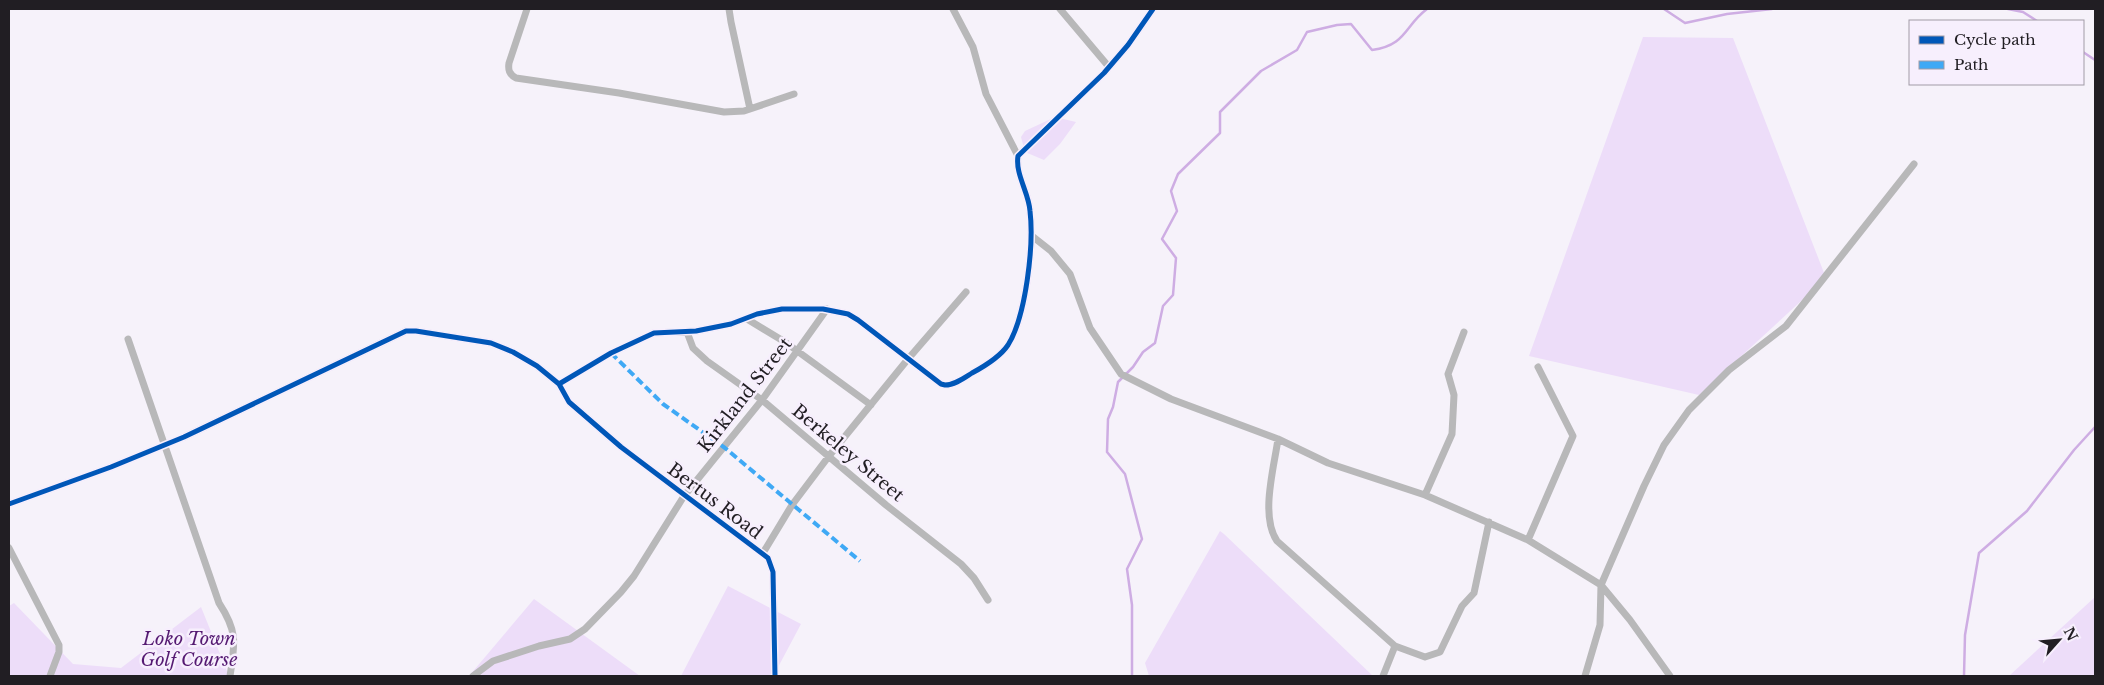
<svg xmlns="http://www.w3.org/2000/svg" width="2104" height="685" font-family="'Libre Baskerville',serif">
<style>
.green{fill:#edddf9}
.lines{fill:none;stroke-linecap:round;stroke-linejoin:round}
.stream{stroke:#ceade3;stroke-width:2.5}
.minor{stroke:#b8b8b9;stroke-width:7}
.quiet{stroke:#3fa9f5;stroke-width:4;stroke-dasharray:8 4;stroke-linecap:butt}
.cycleway-casing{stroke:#f7effd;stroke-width:8}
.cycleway{stroke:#0057b8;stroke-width:5}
.labels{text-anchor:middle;stroke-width:5;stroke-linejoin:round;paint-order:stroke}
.street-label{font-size:18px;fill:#211e23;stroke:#f7effd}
.park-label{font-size:18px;font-style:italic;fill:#551a72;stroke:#f7effd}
</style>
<rect width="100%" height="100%" fill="#f6f2fa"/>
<path class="green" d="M1643 37 1733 38 1826 278 1699 395 1529 356Z
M1055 117 1076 122 1060 144 1044 160 1025 152 1021 137 1025 131Z
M1220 531 1224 534 1373 676H1149L1145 663Z
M728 586 801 624 776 671 768 676H681Z
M2095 597V676H2009Z
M534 599 640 676H469Z
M14 603 73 664 121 668 201 607 229 676H9V606Z"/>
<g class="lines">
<path class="stream" d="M1664 9 1685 23 1727 14 1772 9
M2008 9 2023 12 2037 21
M2083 52 2095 60
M1132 676V605L1127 569 1142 539 1125 474 1107 452 1108 419 1113 407 1118 382 1133 367 1143 352 1155 343 1163 306 1173 295 1176 258 1162 239 1177 211 1171 191 1178 174 1220 133V112L1261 71 1297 50 1307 32 1337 25 1351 24 1372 50C1407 45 1404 26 1427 9
M1964 676 1965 635 1979 553 2027 511 2074 450 2095 427"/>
<path class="minor" d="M527 9 509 63C508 70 509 74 516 78L619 93 724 112 744 111 794 94
M729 9 731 22 750 109
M953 9 973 47 986 94 1018 156
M1060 9 1109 67
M1032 236 1051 251 1070 274 1090 328 1121 374 1171 399 1278 439 1328 463 1425 495 1528 540 1601 585 1630 620 1670 676
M747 319 785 342 871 405
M687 332 693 348 707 361 762 400 886 505 961 564 974 578 988 600
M128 339 219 603C238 632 235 643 230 676
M559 384 611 353 654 333 696 331 731 324 757 314 782 309H823L848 314 858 320 941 384 945 385C955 385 964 378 972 373 985 366 1000 357 1008 345 1026 316 1034 245 1030 211 1029 193 1015 174 1018 156L1104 73 1128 45 1153 9
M1278 439C1274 468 1260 516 1277 541L1395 646 1425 657 1440 652 1462 606 1474 593 1489 522
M1425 495 1452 434 1454 395 1448 374 1464 332
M9 504 111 467 184 437 406 331H416L491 343 513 352 537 366 559 384 569 402 621 447 768 558 773 572 775 676
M1528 540 1573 436 1538 367
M9 548 59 645V652L50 676
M763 553 792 505 829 456 908 359 966 292
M473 676 493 661 539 646 570 639 585 629 621 592 634 576 684 496 762 400 827 309
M1383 676 1395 646
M1585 676 1600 625 1601 585 1644 486 1664 445 1689 410 1729 370 1786 326 1914 164"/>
<path class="quiet" d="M611 353 663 404 725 448 860 561"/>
<defs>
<path id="cycleway" d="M559 384 611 353 654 333 696 331 731 324 757 314 782 309H823L848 314 858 320 941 384 945 385C955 385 964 378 972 373 985 366 1000 357 1008 345 1026 316 1034 245 1030 211 1029 193 1015 174 1018 156L1104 73 1128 45 1153 9
M9 504 111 467 184 437 406 331H416L491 343 513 352 537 366 559 384 569 402 621 447 768 558 773 572 775 676"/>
</defs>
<use href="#cycleway" class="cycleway-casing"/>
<use href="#cycleway" class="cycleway"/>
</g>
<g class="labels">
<g class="street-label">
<text transform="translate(745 395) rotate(-52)" y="6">Kirkland Street</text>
<text transform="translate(848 453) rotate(40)" y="6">Berkeley Street</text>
<text transform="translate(715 501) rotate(37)" y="6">Bertus Road</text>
</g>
<g class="park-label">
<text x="189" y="645">Loko Town<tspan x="189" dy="21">Golf Course</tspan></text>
</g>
</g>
<rect width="2104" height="685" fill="none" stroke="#211e23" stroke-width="20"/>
<rect x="1909" y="20" width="175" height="65" fill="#f7effd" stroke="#a19ba6"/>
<rect x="1919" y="36" width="25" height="8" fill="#0057b8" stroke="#a19ba6"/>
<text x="1954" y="45" font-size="15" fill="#211e23">Cycle path</text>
<rect x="1919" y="61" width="25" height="8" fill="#3fa9f5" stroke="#a19ba6"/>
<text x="1954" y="70" font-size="15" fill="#211e23">Path</text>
<g transform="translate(2059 640) rotate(63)" stroke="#f7effd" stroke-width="4" paint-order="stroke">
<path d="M0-4L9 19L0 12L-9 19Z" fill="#211e23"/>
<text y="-8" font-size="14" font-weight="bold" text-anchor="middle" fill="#211e23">N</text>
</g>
</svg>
